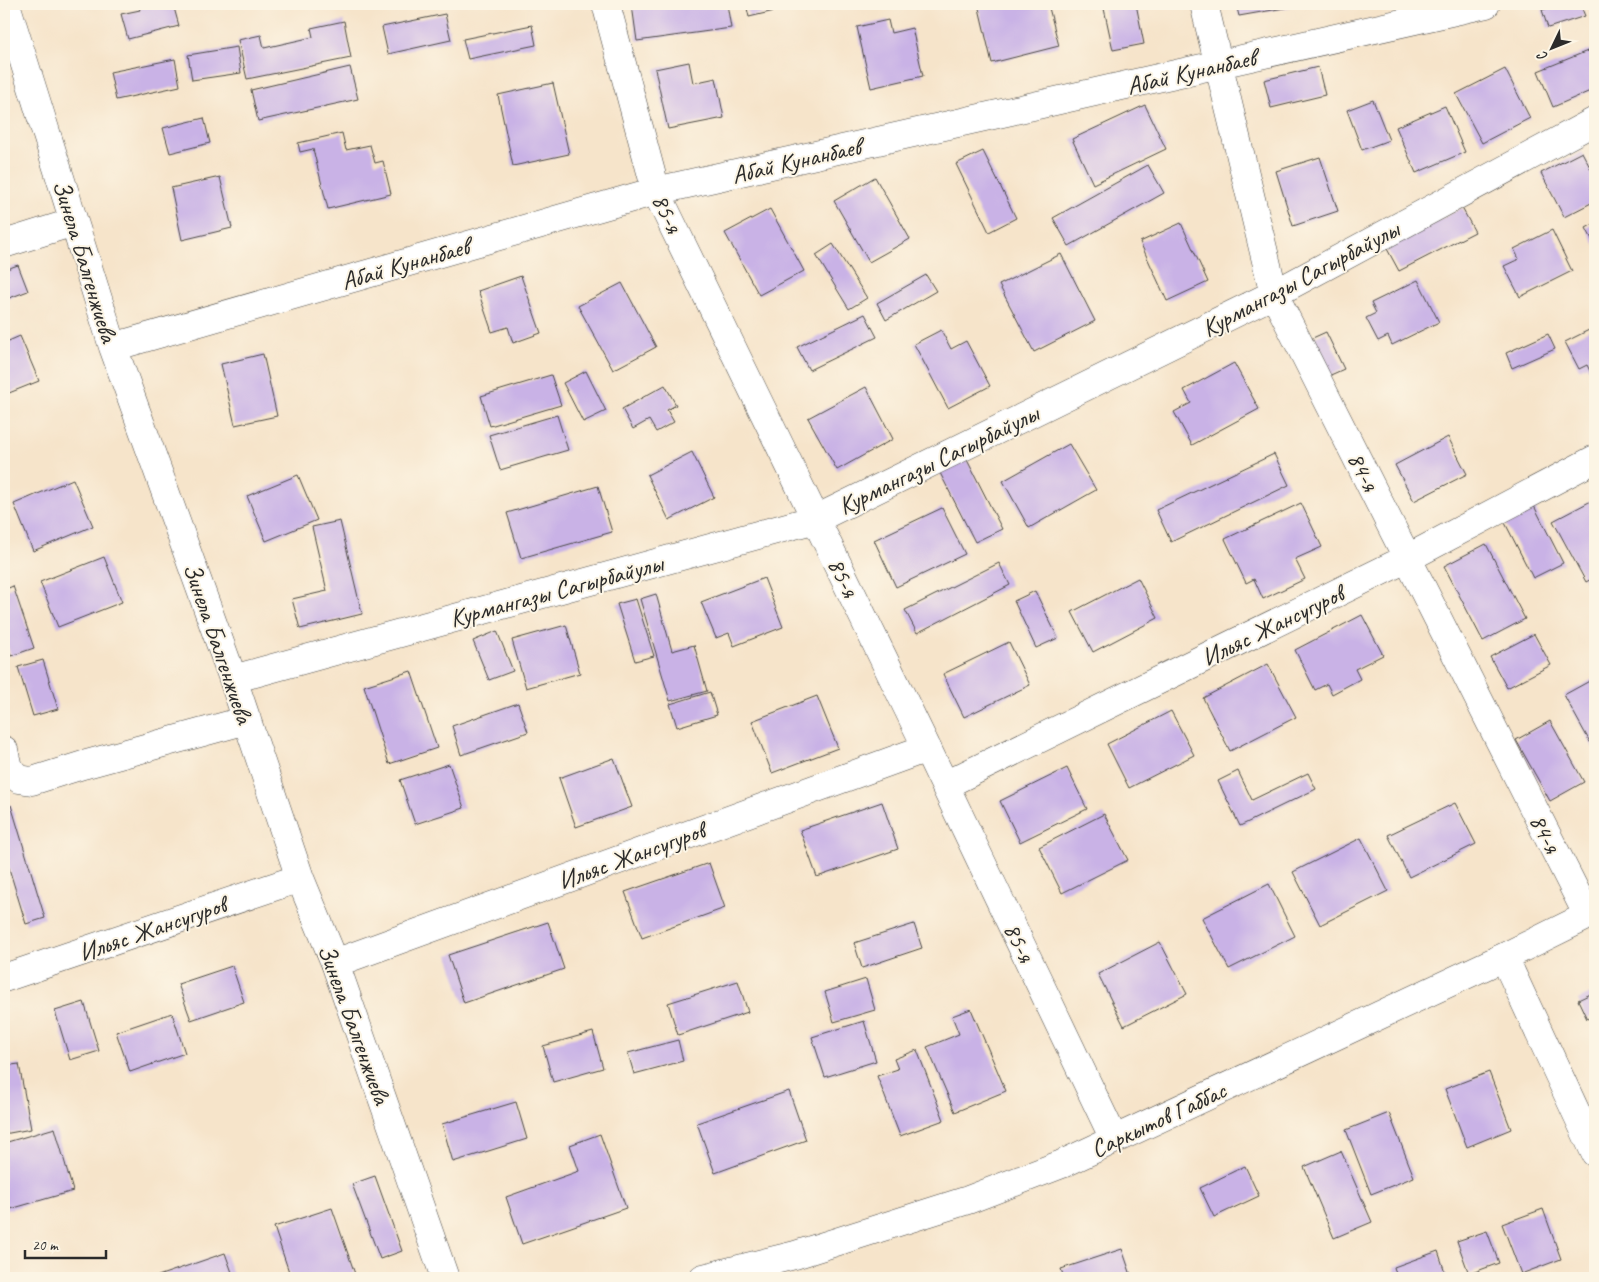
<svg xmlns="http://www.w3.org/2000/svg" width="1599" height="1282" font-family="Caveat,sans-serif">
<style>
.building{fill:#c9b2e6}
.lines{fill:none;stroke-linecap:round;stroke-linejoin:round}
.minor-casing{stroke:#494743;stroke-width:29}
.minor{stroke:#fff;stroke-width:28}
.labels{text-anchor:middle;stroke-width:4;stroke-linejoin:round;paint-order:stroke}
.street-label{font-size:25px;fill:#2b2b2b;stroke:#fcf5e5}
</style>
<rect width="100%" height="100%" fill="#fcf5e5"/>
<filter id="ink" filterUnits="userSpaceOnUse"><feTurbulence type="fractalNoise" baseFrequency=".02" numOctaves="2"/><feDisplacementMap in="SourceGraphic" scale="10" xChannelSelector="R" yChannelSelector="G"/><feConvolveMatrix kernelMatrix="1 2 1 2 8 2 1 2 1" color-interpolation-filters="sRGB"/></filter>
<filter id="wash" filterUnits="userSpaceOnUse"><feTurbulence type="fractalNoise" baseFrequency=".0096" numOctaves="4" result="noise"/><feDisplacementMap in="SourceGraphic" scale="20" xChannelSelector="R" yChannelSelector="G"/><feGaussianBlur stdDeviation="1.12" result="paint"/><feColorMatrix in="noise" values="0 0 0 0 0 0 0 0 0 0 0 0 0 0 0 0 0 1.4 0 .05"/><feComposite in="paint" operator="in"/></filter>
<g filter="url(#wash)">
<rect width="100%" height="100%" fill="#f6e4ca"/>
<g id="blocks">
<path class="building" d="M138 4H173L179 26 128 39 121 14 140 10Z
M639 4H727L731 28 637 41 632 5Z
M746 4H786L787 8 749 17Z
M978 4H1012L1013 6 1024 4H1048L1059 46 992 63Z
M1103 4H1136L1144 44 1113 50Z
M1236 4H1290V7L1239 16Z
M1561 4H1580L1585 16 1548 28 1542 10Z
M445 14 451 40 388 54 382 27Z
M888 20 891 33 912 28 923 76 871 88 857 27Z
M344 21 351 58 247 79 238 40 261 35 264 48 313 37 311 28Z
M532 25 536 45 468 59 463 39Z
M237 47 241 73 192 80 188 55Z
M1595 48V89L1553 107 1538 71Z
M175 59 180 86 116 100 110 72Z
M689 62 693 83 716 78 724 118 668 129 655 69Z
M350 67 358 99 258 121 251 90Z
M1318 67 1325 95 1271 108 1264 80Z
M1505 69 1530 118 1482 143 1456 94Z
M553 83 569 154 513 166 498 95Z
M1373 100 1389 140 1362 150 1347 110Z
M1145 105 1166 149 1093 184 1072 139Z
M1445 106 1465 152 1416 173 1396 127Z
M204 118 210 143 170 153 163 128Z
M342 133 346 150 370 145 375 163 383 161 391 194 328 209 313 149 300 152 298 143Z
M983 151 1016 218 989 232 956 164Z
M1582 152 1595 177V201L1564 217 1541 173Z
M1320 157 1338 211 1293 226 1276 171Z
M1148 165 1164 193 1069 246 1053 218Z
M220 177 232 228 182 240 171 188Z
M875 177 910 239 869 262 834 201Z
M1462 208 1475 232 1399 271 1386 247Z
M770 209 804 271 759 295 725 233Z
M1181 223 1208 282 1167 301 1140 242Z
M1595 223V245L1586 228Z
M1552 230 1572 271 1520 297 1504 266 1519 259 1514 249Z
M833 244 867 298 849 309 816 255Z
M1061 254 1095 321 1034 352 999 285Z
M18 265 28 291 4 300V270Z
M926 275 936 291 886 320 877 303Z
M521 276 541 333 513 343 508 327 492 332 478 291Z
M1418 280 1439 322 1392 345 1388 336 1378 341 1366 318 1376 313 1371 303Z
M622 283 656 347 613 370 578 306Z
M865 314 877 337 809 370 797 347Z
M1595 327V381L1587 365 1579 369 1565 342Z
M941 330 951 349 966 341 990 386 948 408 914 344Z
M1326 332 1344 369 1324 378 1306 341Z
M1548 334 1555 349 1512 368 1506 353Z
M20 336 39 381 4 395V343Z
M263 354 277 416 235 425 221 364Z
M1234 363 1259 409 1192 445 1174 412 1191 403 1184 390Z
M586 371 606 411 583 422 563 383Z
M551 375 561 405 490 426 481 396Z
M665 385 676 405 667 410 674 422 656 432 649 420 633 429 622 409Z
M866 387 893 439 837 470 808 418Z
M557 415 568 450 500 470 489 435Z
M1448 437 1467 474 1414 501 1395 465Z
M1069 444 1096 490 1029 528 1003 481Z
M692 452 714 497 669 520 647 475Z
M1274 454 1289 485 1171 542 1156 510Z
M965 456 1002 529 975 542 938 469Z
M298 475 317 520 266 541 247 496Z
M73 479 93 526 33 551 14 504Z
M598 486 612 532 521 558 507 513Z
M1531 500 1563 563 1533 578 1501 515Z
M1593 500 1595 504V577L1586 582 1553 521Z
M1301 503 1322 547 1295 559 1305 579 1263 599 1254 579 1246 583 1225 539Z
M942 508 965 554 896 587 874 540Z
M340 521 362 614 300 629 292 599 327 591 312 527Z
M1486 544 1525 619 1483 641 1444 566Z
M104 557 122 602 58 627 40 582Z
M999 563 1010 585 917 633 905 610Z
M764 578 783 627 734 646 729 633 716 638 701 602Z
M1138 578 1158 618 1093 652 1072 612Z
M13 586 34 648 11 656 4 637V590Z
M1035 591 1058 638 1036 648 1014 601Z
M656 594 672 651 694 645 707 691 670 701 640 599Z
M636 599 654 656 635 661 617 604Z
M1362 615 1383 655 1355 669 1360 679 1332 694 1327 684 1315 690 1295 650Z
M566 625 580 673 526 688 512 640Z
M497 631 513 671 489 680 473 641Z
M1534 634 1551 665 1507 688 1490 657Z
M1009 642 1030 685 964 717 943 674Z
M43 660 58 709 33 716 18 667Z
M1268 664 1296 717 1230 751 1203 698Z
M411 671 437 748 389 764 364 686Z
M1595 678V751L1564 695Z
M710 692 717 715 677 727 670 704Z
M817 696 838 748 772 773 752 721Z
M518 703 528 732 461 755 452 726Z
M1171 711 1194 755 1129 788 1107 744Z
M1550 721 1584 782 1550 801 1516 740Z
M614 758 632 807 576 827 559 778Z
M449 764 464 808 415 824 400 780Z
M1067 768 1087 809 1020 842 1000 801Z
M1238 771 1252 800 1308 773 1316 789 1240 826 1218 781Z
M882 802 898 849 817 877 800 830Z
M1455 803 1476 844 1409 877 1388 835Z
M11 805 45 918 26 924 4 852V807Z
M1104 814 1128 860 1062 893 1039 847Z
M1361 838 1388 891 1320 925 1293 872Z
M709 863 725 908 642 938 625 892Z
M1269 884 1295 936 1229 969 1202 918Z
M548 922 564 969 464 1003 448 955Z
M914 924 922 948 862 968 854 943Z
M1160 942 1187 994 1124 1026 1098 974Z
M232 966 244 1002 191 1020 178 984Z
M866 979 875 1010 834 1022 825 992Z
M738 981 748 1012 678 1035 668 1003Z
M1595 992V1015L1587 1019 1578 1000Z
M84 1002 99 1051 70 1060 55 1011Z
M971 1009 1006 1091 955 1112 927 1047 959 1034 952 1016Z
M172 1013 185 1053 130 1072 116 1032Z
M864 1021 876 1061 825 1077 812 1037Z
M593 1032 603 1068 553 1082 543 1046Z
M678 1040 683 1061 634 1074 628 1053Z
M917 1050 944 1120 900 1136 877 1076 898 1069 894 1059Z
M19 1064 31 1129 4 1134V1066Z
M1489 1072 1511 1129 1467 1147 1445 1089Z
M789 1091 806 1140 715 1173 697 1123Z
M516 1102 527 1139 453 1162 442 1124Z
M1389 1113 1414 1177 1371 1194 1346 1130Z
M55 1128 73 1191 7 1210 4 1199V1143Z
M600 1134 626 1208 522 1244 506 1197 579 1171 570 1145Z
M1341 1151 1372 1222 1334 1238 1304 1167Z
M1245 1166 1259 1196 1214 1217 1200 1188Z
M375 1176 402 1251 380 1259 352 1184Z
M332 1208 355 1274 341 1278H291L274 1227Z
M1543 1209 1561 1259 1521 1274 1502 1224Z
M1487 1231 1499 1263 1469 1274 1457 1241Z
M1122 1249 1132 1278H1064L1061 1269Z
M1438 1251 1447 1278H1397L1394 1267Z
M225 1253 234 1278H158V1276Z"/>
</g>
</g>
<g filter="url(#ink)">
<use href="#blocks" fill-opacity="0" stroke="#494743" stroke-width="1"/>
<g class="lines">
<defs>
<path id="minor" d="M6 4 113 347 233 679 300 878 335 963 445 1278
M606 4 656 191 927 748 1114 1139
M1204 4 1274 294 1588 916
M4 244 74 222
M113 347 656 191 1486 4
M233 679 816 519 1274 294 1595 121
M4 750 8 768 19 779 32 781 83 765 247 720
M945 785 1408 558 1595 459
M1504 957 1595 1153
M335 963 927 748
M4 978 300 878
M703 1278 795 1255 968 1200 1062 1164 1504 957 1595 912"/>
</defs>
<use href="#minor" class="minor-casing"/>
<use href="#minor" class="minor"/>
</g>
</g>
<g class="labels">
<g class="street-label">
<text transform="translate(1191 71) rotate(-13)" y="9">Абай Кунанбаев</text>
<text transform="translate(796 160) rotate(-13)" y="9">Абай Кунанбаев</text>
<text transform="translate(668 213) rotate(65)" y="9">85-я</text>
<text transform="translate(86 261) rotate(73)" y="9">Зинела Балгенжиева</text>
<text transform="translate(405 263) rotate(-16)" y="9">Абай Кунанбаев</text>
<text transform="translate(1300 278) rotate(-28)" y="9">Курмангазы Сагырбайулы</text>
<text transform="translate(938 459) rotate(-26)" y="9">Курмангазы Сагырбайулы</text>
<text transform="translate(1364 471) rotate(63)" y="9">84-я</text>
<text transform="translate(844 577) rotate(64)" y="9">85-я</text>
<text transform="translate(556 590) rotate(-15)" y="9">Курмангазы Сагырбайулы</text>
<text transform="translate(1272 625) rotate(-26)" y="9">Ильяс Жансугуров</text>
<text transform="translate(219 643) rotate(71)" y="9">Зинела Балгенжиева</text>
<text transform="translate(1546 833) rotate(63)" y="9">84-я</text>
<text transform="translate(631 855) rotate(-20)" y="9">Ильяс Жансугуров</text>
<text transform="translate(152 928) rotate(-19)" y="9">Ильяс Жансугуров</text>
<text transform="translate(1020 942) rotate(64)" y="9">85-я</text>
<text transform="translate(355 1024) rotate(70)" y="9">Зинела Балгенжиева</text>
<text transform="translate(1158 1119) rotate(-25)" y="9">Саркытов Габбас</text>
</g>
</g>
<rect width="1599" height="1282" fill="none" stroke="#fcf5e5" stroke-width="20"/>
<g transform="translate(1552 48) rotate(227)" stroke="#fcf5e5" stroke-width="4" paint-order="stroke">
<path d="M0-4L9 19L0 12L-9 19Z" fill="#2b2b2b"/>
<text y="-8" font-size="14" font-weight="bold" text-anchor="middle" fill="#2b2b2b">С</text>
</g>
<path d="M25 1250v8h81v-8" fill="none" stroke="#2b2b2b" stroke-width="2.5"/>
<text x="32" y="1250" font-size="15" fill="#2b2b2b" stroke="#fcf5e5" stroke-width="4" paint-order="stroke">20 m</text>
</svg>
